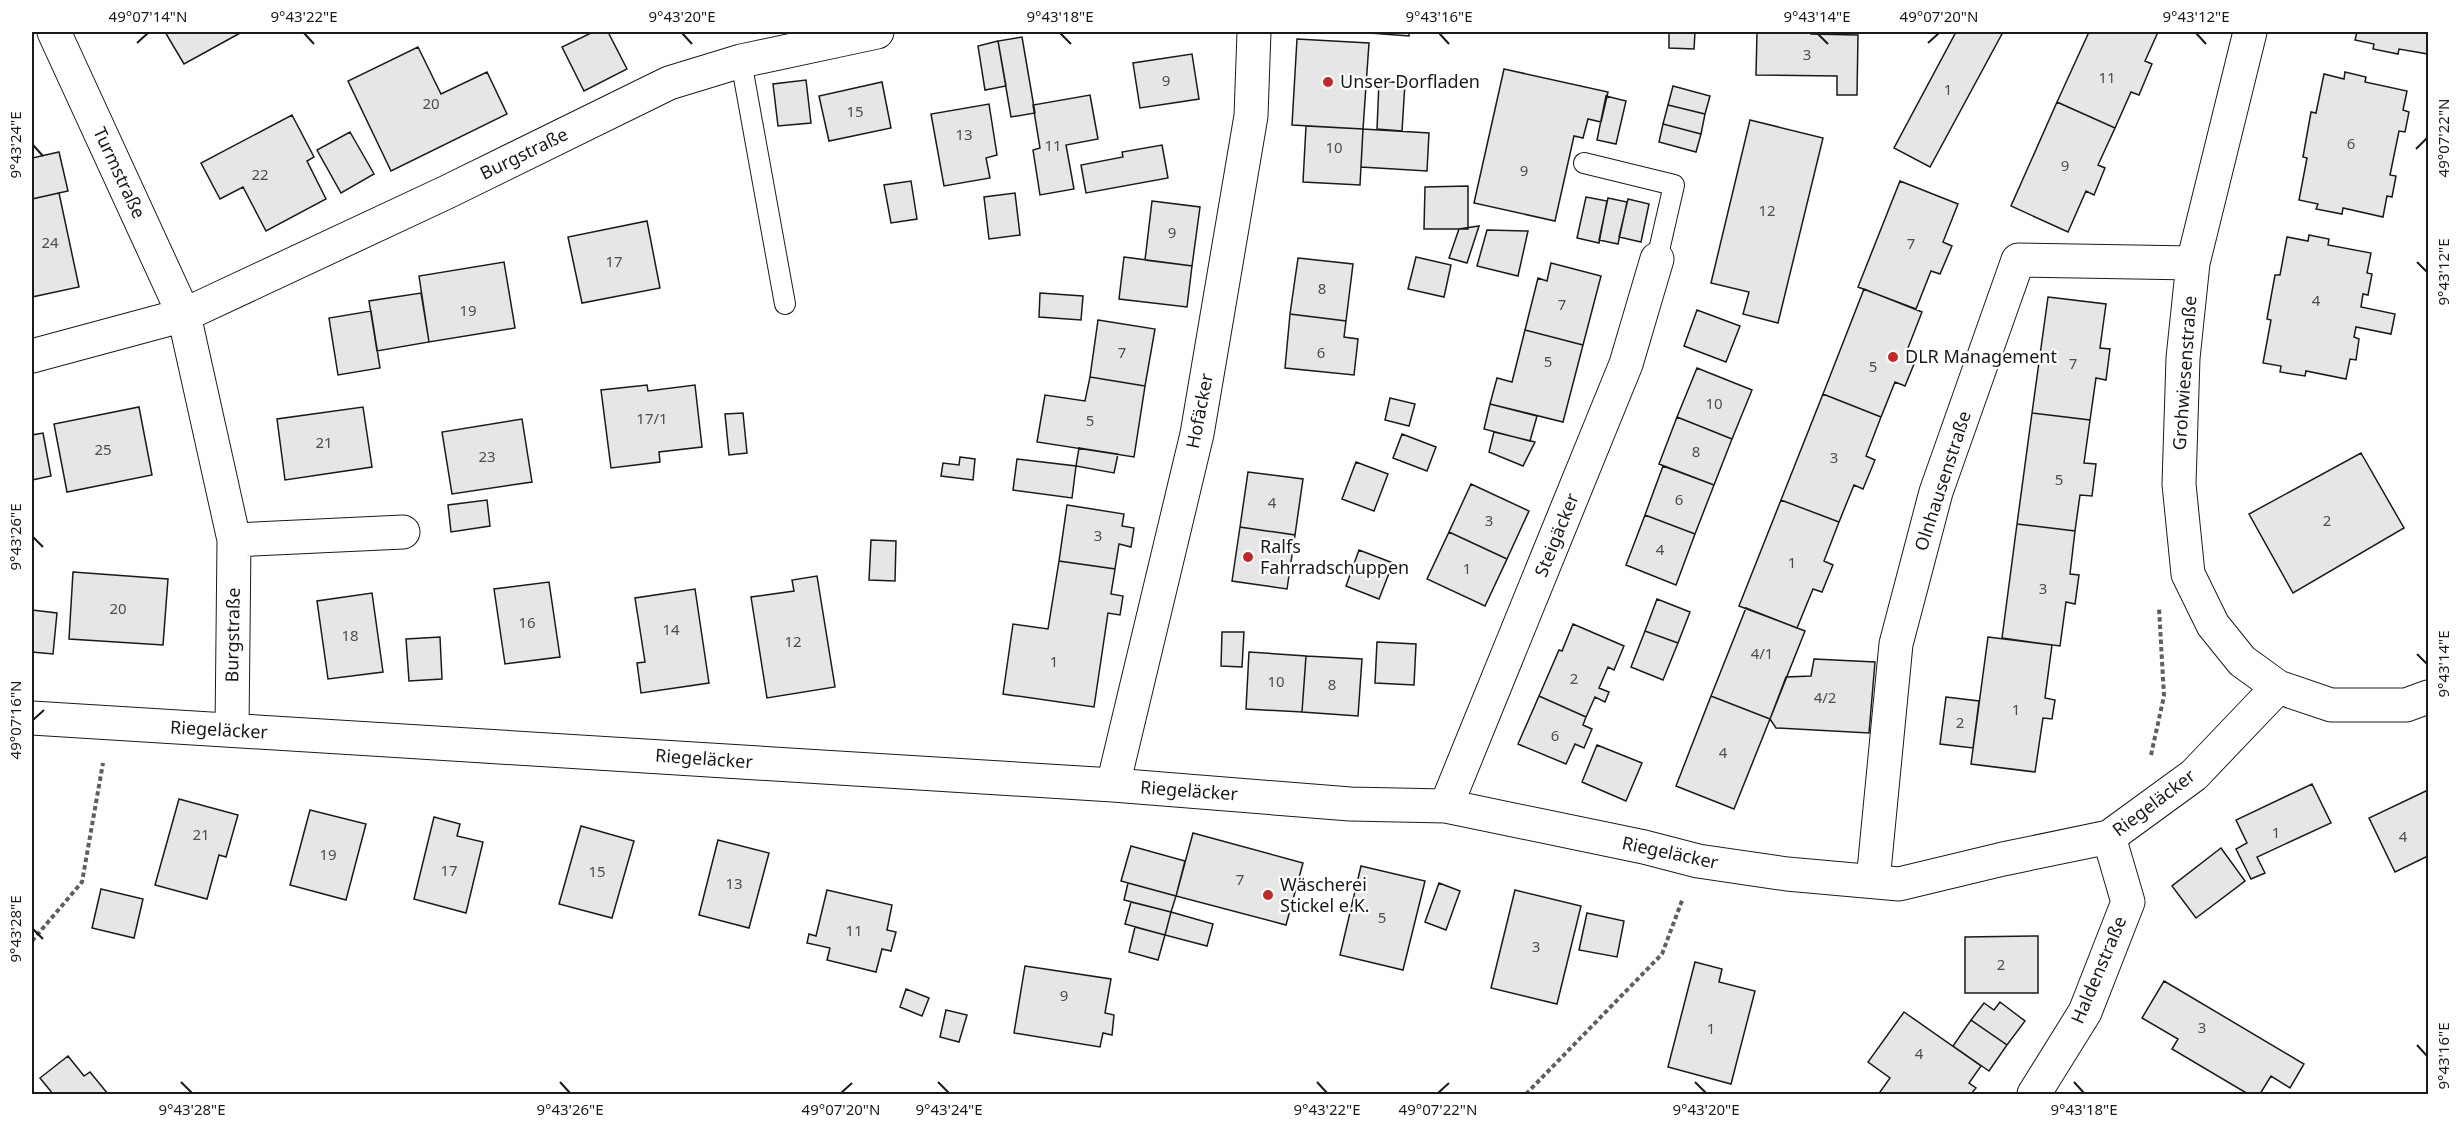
<svg xmlns="http://www.w3.org/2000/svg" width="2460" height="1126" font-family="'Noto Sans',sans-serif">
<style>
.building{fill:#e6e6e6;stroke:#1a1a1a;stroke-width:1.5}
.lines{fill:none;stroke-linecap:round;stroke-linejoin:round}
.lane-casing{stroke:#1a1a1a;stroke-width:22}
.street-casing{stroke:#1a1a1a;stroke-width:35}
.path{stroke:#5f5f5f;stroke-width:4;stroke-dasharray:4.5 3;stroke-linecap:butt}
.lane{stroke:#fff;stroke-width:20}
.street{stroke:#fff;stroke-width:33}
.ticks{fill:none;stroke:#1a1a1a;stroke-width:2}
.poi-dot{fill:#c62828;stroke:#fff;stroke-width:2}
.labels{text-anchor:middle;stroke-width:4.5;stroke-linejoin:round;paint-order:stroke}
.number-label{font-size:15px;fill:#4d4d4d}
.poi-label{font-size:18px;fill:#1a1a1a;stroke:#fff;text-anchor:start}
.street-label{font-size:18px;fill:#1a1a1a;stroke:#fff}
.neatline{fill:none;stroke:#1a1a1a;stroke-width:2}
.ticks-label{font-size:15px;text-anchor:middle;fill:#1a1a1a}
</style>
<rect width="100%" height="100%" fill="#fff"/>
<path class="building" d="M165 32H242L184 64Z
M593 32H608L627 69 584 91 562 47Z
M1356 32H1409V36Z
M1669 32H1695L1694 49 1669 48Z
M1757 32H1811V34L1858 35 1857 95H1837V76L1756 75Z
M1956 32H2003L1930 167 1894 148Z
M2089 32H2158L2145 61 2152 64 2139 95 2131 92 2115 128 2057 102Z
M2357 32H2428V54L2399 49 2398 54 2373 49 2374 44 2355 40Z
M1022 37 1035 113 1011 117 998 41Z
M1297 39 1369 43 1363 129 1292 125Z
M998 41 1006 86 985 90 978 46Z
M418 47 441 94 487 72 507 114 391 171 348 81Z
M1192 54 1199 99 1140 108 1133 63Z
M1504 69 1608 92 1601 122 1588 119 1583 138 1574 136 1555 221 1474 203Z
M2345 72 2366 77 2365 82 2407 91 2403 110 2409 112 2405 132 2399 131 2390 175 2396 176 2392 197 2387 196 2383 217 2343 208 2342 214 2316 209 2318 204 2299 200 2307 158 2303 157 2311 112 2316 113 2324 74 2344 79Z
M806 80 811 123 778 126 773 84Z
M1379 81 1405 83 1402 131 1377 129Z
M882 82 891 128 829 141 819 96Z
M1673 86 1710 96 1705 114 1668 105Z
M1090 95 1098 139 1066 145 1074 189 1040 195 1033 150 1040 148 1033 105Z
M1606 96 1626 101 1616 144 1597 140Z
M2057 102 2115 128 2098 165 2105 168 2094 195 2086 191 2068 232 2011 206Z
M989 104 997 155 986 158 990 178 944 186 931 114Z
M1668 105 1705 114 1701 134 1663 124Z
M292 115 314 157 307 161 326 199 266 231 243 187 220 199 201 163Z
M1750 120 1823 138 1778 323 1743 314 1749 292 1711 283Z
M1663 124 1701 134 1696 152 1659 142Z
M1306 126 1363 129 1360 185 1303 182Z
M1363 129 1429 133 1427 171 1361 167Z
M350 132 374 174 341 193 317 150Z
M1162 145 1168 178 1086 193 1081 165 1123 157 1122 152Z
M59 152 68 191 32 199V158Z
M911 181 917 219 891 223 884 185Z
M1900 181 1958 204 1943 242 1952 246 1940 274 1931 271 1916 309 1858 287Z
M1468 186V229H1424L1425 187Z
M59 193 79 287 32 297V199Z
M1015 193 1020 235 989 239 984 197Z
M1586 197 1607 201 1599 243 1577 238Z
M1608 198 1627 202 1618 244 1599 240Z
M1628 199 1649 204 1641 242 1619 237Z
M1152 201 1200 207 1192 266 1145 260Z
M647 221 660 288 582 303 568 237Z
M1479 226 1467 263 1449 258 1459 229Z
M1487 230 1528 231 1518 276 1477 266Z
M2309 235 2329 239 2328 245 2371 253 2367 273 2372 274 2368 295 2363 294 2361 307 2395 314 2391 334 2356 327 2354 337 2359 339 2356 360 2350 359 2346 379 2306 371 2305 376 2280 372 2281 366 2263 363 2271 320 2267 319 2275 275H2280L2287 237 2308 241Z
M1124 257 1192 266 1187 307 1119 299Z
M1416 257 1451 265 1444 297 1408 289Z
M1298 258 1353 264 1346 321 1290 314Z
M504 262 515 328 429 342 419 276Z
M1551 263 1601 276 1583 345 1525 330 1538 278 1547 281Z
M1864 289 1922 312 1908 348 1919 352 1905 386 1895 382 1881 417 1823 394Z
M421 293 429 342 377 351 369 301Z
M1040 293 1083 296 1081 320 1039 317Z
M2048 297 2106 304 2100 348 2110 349 2106 380 2096 378 2090 420 2032 413Z
M1697 310 1740 326 1726 362 1684 346Z
M371 311 380 368 338 375 329 318Z
M1290 314 1346 321 1344 337 1358 339 1354 375 1285 368Z
M1098 320 1155 329 1145 386 1090 377Z
M1525 330 1583 345 1563 422 1490 404 1497 378 1512 382Z
M1697 368 1752 390 1732 439 1677 417Z
M1090 377 1145 386 1134 457 1037 442 1045 395 1085 401Z
M647 385 648 391 695 385 702 447 659 452 660 462 611 468 601 390Z
M1823 394 1881 417 1866 456 1875 460 1863 489 1854 485 1839 522 1781 500Z
M1390 398 1415 404 1409 426 1385 420Z
M1490 404 1537 416 1530 441 1484 429Z
M139 407 152 475 67 492 54 424Z
M363 407 372 467 285 480 277 419Z
M743 413 747 453 729 455 725 414Z
M2032 413 2090 420 2084 463 2096 464 2092 496 2080 495 2075 531 2017 524Z
M1677 417 1732 439 1714 485 1659 464Z
M522 419 532 482 452 494 442 432Z
M1494 432 1535 442 1523 466 1489 452Z
M43 433 51 476 32 480V435Z
M1402 434 1436 447 1427 471 1393 458Z
M1079 448 1118 454 1114 473 1076 466Z
M2361 453 2404 528 2293 593 2249 514Z
M960 457 975 459 973 480 941 476 943 463 959 465Z
M1017 459 1076 466 1072 498 1013 490Z
M1356 462 1388 474 1374 511 1342 499Z
M1663 466 1714 485 1695 534 1645 515Z
M1248 472 1303 479 1295 535 1240 527Z
M1471 484 1529 511 1507 559 1449 532Z
M487 500 490 526 451 532 448 505Z
M1781 500 1839 522 1824 561 1833 565 1822 592 1813 589 1797 628 1739 606Z
M1067 505 1124 514 1122 526 1134 528 1131 547 1119 544 1115 569 1059 561Z
M1645 515 1695 534 1676 585 1626 565Z
M2017 524 2075 531 2070 574 2079 575 2075 604 2066 602 2060 646 2002 638Z
M1240 527 1295 535 1287 589 1232 581Z
M1449 532 1507 559 1485 606 1427 579Z
M871 540 896 541 895 581 869 580Z
M1359 550 1393 563 1379 599 1346 586Z
M1059 561 1115 569 1111 594 1123 596 1120 615 1108 613 1094 707 1003 694 1013 624 1048 629Z
M73 572 168 579 163 645 69 639Z
M817 576 835 687 767 698 751 597 794 591 792 580Z
M549 582 560 657 505 664 494 589Z
M695 589 709 683 641 693 637 663 645 662 635 598Z
M372 593 383 672 328 679 317 601Z
M1657 599 1690 612 1678 643 1645 631Z
M1746 608 1805 631 1770 719 1711 696Z
M32 610 57 613 53 654 32 652Z
M1573 624 1624 646 1614 670 1608 667 1599 688 1609 692 1605 702 1595 697 1586 717 1539 696 1559 650 1562 651Z
M1645 631 1678 643 1663 680 1631 667Z
M1222 632H1244L1242 667 1221 666Z
M440 637 442 679 409 681 406 639Z
M1988 637 2052 645 2045 698 2055 700 2052 719 2043 718 2035 772 1971 764Z
M1377 642 1416 644 1414 685 1375 683Z
M1249 652 1306 656 1302 712 1246 709Z
M1306 656 1362 659 1358 716 1302 712Z
M1814 659 1875 662 1869 733 1776 728 1770 719 1786 677 1811 676Z
M1539 696 1586 717 1583 725 1592 729 1584 748 1575 744 1566 764 1518 744Z
M1711 696 1770 719 1734 809 1676 786Z
M1946 697 1979 701 1973 748 1940 744Z
M1597 745 1642 763 1626 801 1582 782Z
M2312 784 2331 823 2257 857 2265 873 2251 879 2236 849 2247 843 2236 820Z
M2428 790V856L2395 872 2369 818Z
M179 799 238 815 226 857 219 855 207 899 155 885Z
M310 810 366 824 346 900 290 885Z
M434 817 460 824 457 836 483 842 466 913 414 899Z
M581 826 634 841 612 918 559 904Z
M1193 833 1303 863 1286 925 1176 896Z
M718 840 769 853 749 928 699 915Z
M1131 846 1185 861 1176 896 1121 881Z
M2221 848 2245 881 2196 918 2172 886Z
M1361 866 1425 881 1403 970 1340 955Z
M1128 883 1176 896 1171 912 1124 900Z
M1439 883 1460 891 1446 930 1425 922Z
M101 889 143 899 134 938 92 928Z
M827 890 892 905 887 930 896 932 891 951 882 949 876 972 827 960 830 948 807 943 809 934 816 936Z
M1515 890 1581 906 1557 1004 1491 988Z
M1131 902 1171 912 1165 935 1125 924Z
M1171 912 1213 924 1207 946 1165 935Z
M1587 913 1624 921 1617 957 1579 950Z
M1135 927 1165 935 1158 960 1129 952Z
M2038 936V993H1965V937Z
M1695 962 1722 969 1719 982 1755 991 1731 1084 1668 1067Z
M1025 966 1111 979 1105 1013 1114 1015 1112 1035 1103 1033 1100 1047 1014 1033Z
M2164 981 2304 1064 2290 1088 2271 1076 2260 1094H2248L2172 1049 2178 1039 2142 1018Z
M906 989 929 998 922 1016 900 1007Z
M2000 1002 2025 1021 2007 1045 1971 1020 1984 1003 1994 1010Z
M946 1010 967 1015 959 1042 940 1037Z
M1904 1012 1981 1066 1969 1083 1976 1088 1971 1094H1883L1880 1092 1890 1078 1868 1062Z
M1971 1020 2007 1045 1989 1071 1953 1046Z
M68 1056 84 1076 90 1072 108 1094H53L40 1078Z"/>
<g class="lines">
<defs>
<path id="lane" d="M741 61 785 304
M1584 163 1674 185 1657 259"/>
<path id="street" d="M54 32 184 315 234 540 232 730
M2250 32 2193 263 2183 358 2179 484 2188 574 2213 625 2242 661 2278 687 2331 705H2406L2428 697
M32 356 184 315 447 192 669 83 741 61 877 32
M234 540 403 532
M32 718 1113 785 1350 804 1446 806 1644 847 1698 861 1787 874 1899 884 2003 859 2109 837 2194 775 2278 687
M1113 785 1197 434 1251 116 1254 32
M1446 806 1626 364 1657 259
M1873 881 1896 644 1936 492 2018 260 2193 263
M2034 1094 2085 1012 2128 902 2109 837"/>
</defs>
<use href="#lane" class="lane-casing"/>
<use href="#street" class="street-casing"/>
<path class="path" d="M2151 755 2164 696 2159 608
M32 941 82 882 103 763
M1526 1094 1662 954 1683 898"/>
<use href="#lane" class="lane"/>
<use href="#street" class="street"/>
</g>
<path class="ticks" d="M304 33 314 44M682 33 692 44M1060 33 1071 44M1439 33 1449 44M1817 33 1828 44M2196 33 2206 44M137 43 148 33M1928 43 1939 33M33 145 43 156M2416 149 2427 138M2417 262 2427 272M33 537 43 547M2417 654 2427 664M33 720 44 710M33 929 43 939M2417 1045 2427 1056M181 1082 192 1093M560 1082 570 1093M938 1082 949 1093M1317 1082 1327 1093M1695 1082 1706 1093M2074 1082 2084 1093M841 1093 852 1083M1438 1093 1449 1083"/>
<g class="poi-dot">
<circle cx="1328" cy="82" r="6"/>
<circle cx="1893" cy="357" r="6"/>
<circle cx="1248" cy="557" r="6"/>
<circle cx="1268" cy="895" r="6"/>
</g>
<g class="labels">
<g class="number-label">
<text x="1807" y="60">3</text>
<text x="2107" y="83">11</text>
<text x="1166" y="86">9</text>
<text x="1948" y="95">1</text>
<text x="431" y="109">20</text>
<text x="855" y="117">15</text>
<text x="964" y="140">13</text>
<text x="2351" y="149">6</text>
<text x="1053" y="151">11</text>
<text x="1334" y="153">10</text>
<text x="2065" y="171">9</text>
<text x="1524" y="176">9</text>
<text x="260" y="180">22</text>
<text x="1767" y="216">12</text>
<text x="1172" y="238">9</text>
<text x="50" y="248">24</text>
<text x="1911" y="249">7</text>
<text x="614" y="267">17</text>
<text x="1322" y="294">8</text>
<text x="2316" y="306">4</text>
<text x="1562" y="310">7</text>
<text x="468" y="316">19</text>
<text x="1122" y="358">7</text>
<text x="1321" y="358">6</text>
<text x="1548" y="367">5</text>
<text x="2073" y="369">7</text>
<text x="1873" y="372">5</text>
<text x="1714" y="409">10</text>
<text x="652" y="424">17/1</text>
<text x="1090" y="426">5</text>
<text x="324" y="448">21</text>
<text x="103" y="455">25</text>
<text x="1696" y="457">8</text>
<text x="487" y="462">23</text>
<text x="1834" y="463">3</text>
<text x="2059" y="485">5</text>
<text x="1679" y="505">6</text>
<text x="1272" y="508">4</text>
<text x="1489" y="526">3</text>
<text x="2327" y="526">2</text>
<text x="1098" y="541">3</text>
<text x="1660" y="555">4</text>
<text x="1792" y="568">1</text>
<text x="1467" y="574">1</text>
<text x="2043" y="594">3</text>
<text x="118" y="614">20</text>
<text x="527" y="628">16</text>
<text x="671" y="635">14</text>
<text x="350" y="641">18</text>
<text x="793" y="647">12</text>
<text x="1762" y="659">4/1</text>
<text x="1054" y="667">1</text>
<text x="1574" y="684">2</text>
<text x="1276" y="687">10</text>
<text x="1332" y="690">8</text>
<text x="1825" y="703">4/2</text>
<text x="2016" y="715">1</text>
<text x="1960" y="728">2</text>
<text x="1555" y="741">6</text>
<text x="1723" y="758">4</text>
<text x="2276" y="838">1</text>
<text x="201" y="840">21</text>
<text x="2403" y="842">4</text>
<text x="328" y="860">19</text>
<text x="449" y="876">17</text>
<text x="597" y="877">15</text>
<text x="1240" y="885">7</text>
<text x="734" y="889">13</text>
<text x="1382" y="923">5</text>
<text x="854" y="936">11</text>
<text x="1536" y="952">3</text>
<text x="2001" y="970">2</text>
<text x="1064" y="1001">9</text>
<text x="2202" y="1033">3</text>
<text x="1711" y="1034">1</text>
<text x="1919" y="1059">4</text>
</g>
<g class="poi-label">
<text x="1340" y="88">Unser Dorfladen</text>
<text x="1905" y="363">DLR Management</text>
<text x="1260" y="553">Ralfs<tspan x="1260" dy="21">Fahrradschuppen</tspan></text>
<text x="1280" y="891">Wäscherei<tspan x="1280" dy="21">Stickel e.K.</tspan></text>
</g>
<g class="street-label">
<text transform="translate(524 154) rotate(-26)" y="6">Burgstraße</text>
<text transform="translate(119 173) rotate(65)" y="6">Turmstraße</text>
<text transform="translate(2185 373) rotate(-86)" y="6">Grohwiesenstraße</text>
<text transform="translate(1200 411) rotate(-79)" y="6">Hofäcker</text>
<text transform="translate(1943 481) rotate(-72)" y="6">Olnhausenstraße</text>
<text transform="translate(1557 535) rotate(-68)" y="6">Steigäcker</text>
<text transform="translate(233 635) rotate(-89)" y="6">Burgstraße</text>
<text transform="translate(219 730) rotate(3)" y="6">Riegeläcker</text>
<text transform="translate(704 759) rotate(4)" y="6">Riegeläcker</text>
<text transform="translate(1189 791) rotate(4)" y="6">Riegeläcker</text>
<text transform="translate(2154 803) rotate(-37)" y="6">Riegeläcker</text>
<text transform="translate(1670 853) rotate(12)" y="6">Riegeläcker</text>
<text transform="translate(2099 970) rotate(-67)" y="6">Haldenstraße</text>
</g>
</g>
<rect width="2460" height="1126" fill="none" stroke="#ffffff" stroke-width="66"/>
<rect x="33" y="33" width="2394" height="1060" class="neatline"/>
<g class="ticks-label">
<text x="148" y="22">49°07'14"N</text>
<text x="304" y="22">9°43'22"E</text>
<text x="682" y="22">9°43'20"E</text>
<text x="1060" y="22">9°43'18"E</text>
<text x="1439" y="22">9°43'16"E</text>
<text x="1817" y="22">9°43'14"E</text>
<text x="1939" y="22">49°07'20"N</text>
<text x="2196" y="22">9°43'12"E</text>
<text transform="translate(2444 138) rotate(-90)" y="5">49°07'22"N</text>
<text transform="translate(16 145) rotate(-90)" y="5">9°43'24"E</text>
<text transform="translate(2444 272) rotate(-90)" y="5">9°43'12"E</text>
<text transform="translate(16 537) rotate(-90)" y="5">9°43'26"E</text>
<text transform="translate(2444 664) rotate(-90)" y="5">9°43'14"E</text>
<text transform="translate(16 720) rotate(-90)" y="5">49°07'16"N</text>
<text transform="translate(16 929) rotate(-90)" y="5">9°43'28"E</text>
<text transform="translate(2444 1056) rotate(-90)" y="5">9°43'16"E</text>
<text x="192" y="1115">9°43'28"E</text>
<text x="570" y="1115">9°43'26"E</text>
<text x="841" y="1115">49°07'20"N</text>
<text x="949" y="1115">9°43'24"E</text>
<text x="1327" y="1115">9°43'22"E</text>
<text x="1438" y="1115">49°07'22"N</text>
<text x="1706" y="1115">9°43'20"E</text>
<text x="2084" y="1115">9°43'18"E</text>
</g>
</svg>
